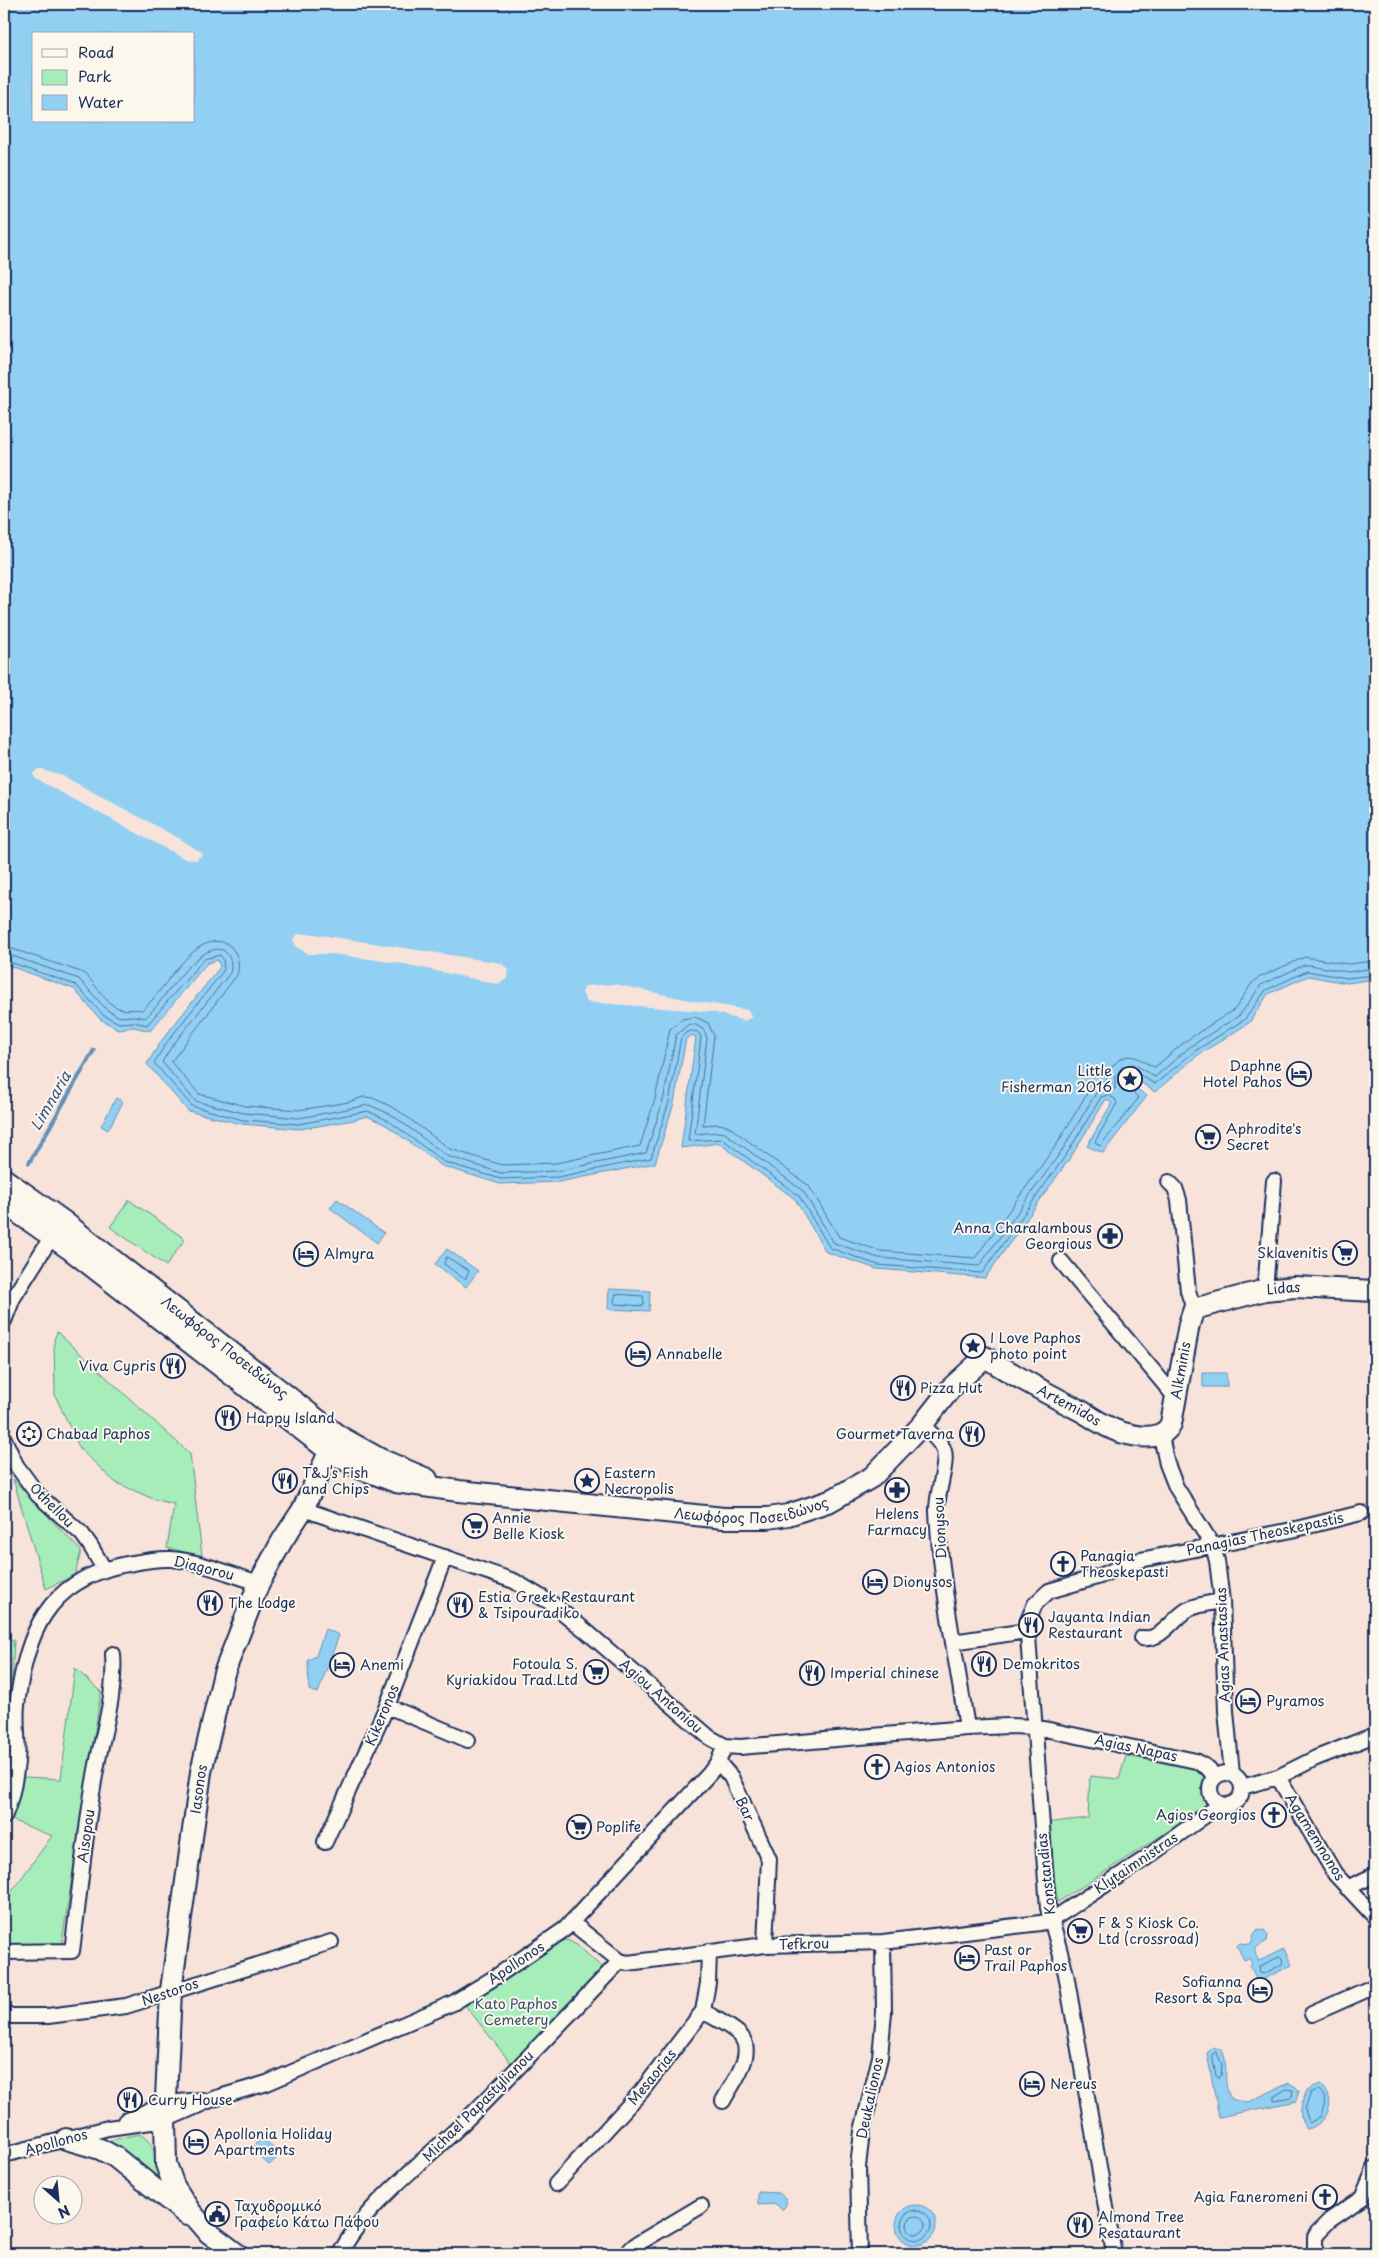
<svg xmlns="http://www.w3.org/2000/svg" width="1379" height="2258" font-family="'Playpen Sans',sans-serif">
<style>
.green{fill:#a7edb9;stroke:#618e8c}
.water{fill:#92d0f3;stroke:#6290b7;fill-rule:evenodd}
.pier{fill:#f7e3da}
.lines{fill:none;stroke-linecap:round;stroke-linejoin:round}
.shore{stroke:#4b6f9a;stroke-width:1}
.stream{stroke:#6290b7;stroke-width:4}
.street-casing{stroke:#1b2f5e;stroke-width:18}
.secondary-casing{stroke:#1b2f5e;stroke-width:24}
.street{stroke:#fbf7ec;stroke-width:14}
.secondary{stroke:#fbf7ec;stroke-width:20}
.labels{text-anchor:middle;stroke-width:4;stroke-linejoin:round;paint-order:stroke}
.poi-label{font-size:14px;fill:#1b2f5e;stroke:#fbf7ec;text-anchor:start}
.street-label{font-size:14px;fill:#1b2f5e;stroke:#fbf7ec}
.park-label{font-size:14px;fill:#375570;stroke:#fbf7ec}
.water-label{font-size:15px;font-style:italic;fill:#395783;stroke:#fbf7ec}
</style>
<rect width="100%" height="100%" fill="#f7e3da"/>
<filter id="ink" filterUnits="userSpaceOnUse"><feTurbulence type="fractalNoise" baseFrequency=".02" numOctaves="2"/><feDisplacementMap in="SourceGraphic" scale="10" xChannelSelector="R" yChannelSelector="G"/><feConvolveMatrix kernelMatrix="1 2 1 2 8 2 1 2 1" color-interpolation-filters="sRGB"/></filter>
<g filter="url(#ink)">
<path class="green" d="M129 1200 185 1239 166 1266 110 1227Z
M57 1332 190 1454 202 1556 167 1548 174 1504 153 1499 115 1482 80 1449 55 1395 54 1340Z
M13 1479 81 1551 75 1575 46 1589Z
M14 1640 7 1776 61 1779 75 1668 101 1692 61 1948 4 1945V1897L10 1894 52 1836 4 1817V1644Z
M1126 1756 1202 1769 1207 1806 1058 1902 1045 1823 1088 1818 1090 1776 1119 1779Z
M567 1940 577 1945 604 1969 513 2066 465 2005 554 1943Z
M139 2134C156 2142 157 2162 160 2179L157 2181 106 2145 107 2141Z"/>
<path class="water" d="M4 4H1375V979L1347 983 1308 976 1268 994 1249 1023 1198 1055 1155 1092 1130 1075 1125 1081 1147 1096 1103 1153 1087 1146 1112 1103 1106 1099 1072 1155 985 1278 877 1269 826 1252 795 1199 719 1143 681 1148 696 1037 692 1035 686 1039 674 1103 655 1163 559 1182 500 1184 442 1166 386 1125 367 1116 354 1120 300 1129 242 1124 188 1111 147 1064 162 1040 220 967 218 960 207 963 150 1031 134 1027 118 1029 100 1019 74 989 4 964ZM34 34H194V121H34Z
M116 1098 123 1102 108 1130 101 1126Z
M337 1199 384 1233 377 1243 330 1208Z
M447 1249 478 1271 466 1287 435 1264Z
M609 1289 650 1291 649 1311 608 1309Z
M1203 1373H1226L1227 1387H1203Z
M325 1629 339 1635 318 1693 309 1690 308 1660 316 1656Z
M1258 1929 1264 1930 1268 1935 1267 1941C1256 1948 1251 1948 1259 1961L1284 1949 1292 1965 1258 1982 1250 1966 1252 1964 1249 1958 1244 1960 1237 1946 1240 1943 1251 1944 1254 1934Z
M1213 2047 1222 2050C1230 2066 1221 2083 1231 2099L1246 2103 1289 2083 1296 2087 1299 2091 1296 2101 1219 2117 1207 2053Z
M1320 2084C1339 2099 1328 2125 1306 2129 1297 2114 1301 2105 1307 2090Z
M261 2139 272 2147 277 2158 269 2165 260 2157 254 2146Z
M758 2192 779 2193 786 2199V2205L782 2210 776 2204 758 2205Z
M896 2225a20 20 0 1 1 40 0a20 20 0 1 1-40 0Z"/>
<path class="pier" d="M39 769 63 776 184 841 203 854 196 860 185 859 36 779 33 774Z
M298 934H314L501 963 509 970 507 979 497 984 399 963 333 954H309L296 947 293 939Z
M614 984 689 1000 748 1010 752 1017 744 1021 713 1012 587 1002 582 993 585 986Z"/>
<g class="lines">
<path class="shore" d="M4 946 81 972C96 980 104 1006 122 1009 128 1011 135 1008 142 1010 165 992 192 931 226 943 237 950 241 963 237 975L171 1062 199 1094 245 1106 299 1110 349 1102 363 1097 373 1098 396 1109 450 1149 502 1165 556 1163 640 1146 655 1099 670 1029 682 1019 695 1017 708 1023 714 1036 703 1125 719 1124 728 1126 809 1186 839 1237 880 1251 975 1258 1057 1144 1089 1090 1097 1083 1106 1080C1110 1067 1121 1051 1137 1058 1144 1060 1148 1066 1155 1067L1187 1040 1235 1009 1252 983 1260 977 1305 957 1348 964 1375 961
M4 953 79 979 107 1010 120 1017 134 1016 145 1018C164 1003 195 942 223 950 230 955 233 965 230 973L172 1046 162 1062 195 1101 244 1113 299 1118 369 1105 392 1115 447 1156 501 1173 557 1171 646 1153 663 1101 676 1035 689 1024 696 1025 704 1030 707 1038 695 1134 719 1132 725 1133 803 1191 834 1243 879 1258 979 1266 1063 1149 1096 1093 1104 1089H1115V1077L1122 1067 1133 1064 1155 1077 1191 1046 1240 1015 1261 985 1304 965H1310L1348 972 1375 968
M4 960 76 985 103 1015 119 1023 134 1022 147 1025 204 959 220 955 223 959 224 970 167 1042 154 1063 192 1106 243 1120 299 1124 368 1111 389 1121 444 1162 501 1179 558 1177 651 1158 669 1102 681 1038C686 1031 692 1029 699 1033L701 1038 688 1141 722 1139 799 1196 830 1248 878 1265 982 1273 1068 1152 1101 1097 1108 1095 1115 1099 1117 1103 1095 1142 1100 1146 1138 1099 1137 1096 1121 1083V1079L1126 1071H1133L1155 1084 1195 1051 1245 1019 1266 990 1307 971 1347 978 1375 975
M447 1257 469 1271 466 1278H463L444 1264Z
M616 1294 643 1296 644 1304 642 1306 615 1304 614 1302Z
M1280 1957 1284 1961 1283 1964 1263 1974 1260 1973 1259 1967Z
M1216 2052 1222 2064 1221 2076 1219 2078 1216 2076 1212 2055Z
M1287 2089 1293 2090 1292 2097 1274 2100V2097Z
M1318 2090C1329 2096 1324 2107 1320 2117L1309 2123 1305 2109 1311 2093Z
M901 2225a15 15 0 1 1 30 0a15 15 0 1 1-30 0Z
M907 2225a9 9 0 1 1 18 0a9 9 0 1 1-18 0Z"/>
<path class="stream" d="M29 1163 94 1050"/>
<defs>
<path id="street" d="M1169 1182 1175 1188 1179 1200 1188 1291 1194 1309
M1061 1261 1176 1398
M1265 1290 1274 1181
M4 1321 13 1298 52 1236
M922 1425C930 1433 941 1441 944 1451 948 1464 936 1494 937 1512 941 1584 956 1656 967 1728
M1161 1436 1167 1464 1176 1487 1213 1546 1217 1561 1222 1601 1226 1711 1232 1774
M4 1439 16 1465 38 1495 82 1534 90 1545 104 1569
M303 1509 514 1581 551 1603 586 1631 709 1737 725 1746 740 1747 967 1728 1008 1726 1035 1727 1196 1761 1209 1769 1214 1777
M1142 1638C1162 1641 1172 1619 1187 1610 1198 1604 1211 1603 1222 1601
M953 1642 1027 1631
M387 1706 468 1740
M718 1762 731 1777 769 1859 765 1945
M1210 1789a16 16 0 1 1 32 0a16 16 0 1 1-32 0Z
M1278 1777 1335 1874 1375 1917
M1242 1787 1278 1777 1316 1758 1375 1735
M4 1817C11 1801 15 1780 17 1762 19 1743 15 1724 17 1705 26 1634 46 1582 122 1565 139 1562 154 1558 171 1559 201 1561 231 1575 259 1583
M325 1842 387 1706 445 1557
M1347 1888 1375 1875
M571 1922 620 1961 628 1963 765 1945 883 1942 1040 1923 1050 1921 1146 1858 1221 1804
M4 1952 72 1951C80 1891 85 1830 96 1770 103 1731 116 1695 113 1654
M703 2011C714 2018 729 2025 739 2034 758 2053 732 2083 723 2101
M1312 2014 1375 1986
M4 2016H48L126 2006 331 1942
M125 2121 166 2103 202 2100
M4 2155 108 2128 165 2120 213 2099 267 2083 453 2003 497 1976 565 1929 709 1774 718 1762 725 1746
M556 2184 641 2092 703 2011 708 1983 709 1951
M340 2254C362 2208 421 2164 459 2127 514 2073 567 2017 620 1961
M626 2254 634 2246 701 2206
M860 2254 858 2167 862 2131 880 2057 884 2012 883 1942
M1114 2254 1066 1974 1048 1908 1027 1623 1035 1604 1049 1591 1100 1576 1135 1561 1292 1530 1361 1513
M1315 2254V2237L1318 2232 1330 2220 1362 2198 1375 2168"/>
<g id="secondary">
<path id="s1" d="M4 1179 63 1221 337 1435 380 1459 427 1479"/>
<path id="s2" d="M4 1203 71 1250 328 1450 359 1468 396 1482 459 1491 724 1518H768L788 1515 830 1501 872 1477 922 1425 951 1388 985 1357C1017 1377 1049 1395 1083 1412 1094 1419 1107 1428 1120 1432 1137 1437 1162 1442 1171 1424L1189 1324 1194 1309 1265 1290 1295 1287 1375 1291"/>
<path d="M66 2139 100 2149 115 2157 187 2215"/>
<path id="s3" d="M237 2254 209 2233 190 2211 174 2186 166 2164 165 2120 171 1990 201 1772 224 1673 259 1583 282 1541 303 1509 337 1435"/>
</g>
</defs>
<use href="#street" class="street-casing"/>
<use href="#secondary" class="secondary-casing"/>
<use href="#street" class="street"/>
<use href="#secondary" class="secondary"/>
</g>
</g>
<defs>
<symbol id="hotel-ring" viewBox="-11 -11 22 22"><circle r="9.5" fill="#fbf7ec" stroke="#1b2f5e" stroke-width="1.5"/><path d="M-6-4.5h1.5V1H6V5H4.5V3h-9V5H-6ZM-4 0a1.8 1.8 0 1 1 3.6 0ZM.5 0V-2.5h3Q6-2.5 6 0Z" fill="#1b2f5e"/></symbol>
<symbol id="sight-ring" viewBox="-11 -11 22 22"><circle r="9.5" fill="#fbf7ec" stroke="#1b2f5e" stroke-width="1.5"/><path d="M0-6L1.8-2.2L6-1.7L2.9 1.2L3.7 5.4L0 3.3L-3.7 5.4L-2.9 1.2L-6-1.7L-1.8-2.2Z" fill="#1b2f5e"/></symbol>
<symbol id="supermarket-ring" viewBox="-11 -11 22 22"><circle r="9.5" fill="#fbf7ec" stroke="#1b2f5e" stroke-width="1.5"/><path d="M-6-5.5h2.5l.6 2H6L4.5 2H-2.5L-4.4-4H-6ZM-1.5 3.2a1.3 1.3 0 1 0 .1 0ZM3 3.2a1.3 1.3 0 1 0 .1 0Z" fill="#1b2f5e"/></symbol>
<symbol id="pharmacy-ring" viewBox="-11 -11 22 22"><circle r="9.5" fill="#fbf7ec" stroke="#1b2f5e" stroke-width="1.5"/><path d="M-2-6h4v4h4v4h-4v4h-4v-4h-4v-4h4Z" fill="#1b2f5e"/></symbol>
<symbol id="restaurant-ring" viewBox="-11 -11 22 22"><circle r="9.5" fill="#fbf7ec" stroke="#1b2f5e" stroke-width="1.5"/><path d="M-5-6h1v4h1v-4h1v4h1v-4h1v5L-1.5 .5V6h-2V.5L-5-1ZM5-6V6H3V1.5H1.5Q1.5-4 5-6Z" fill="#1b2f5e"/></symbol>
<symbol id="synagogue-ring" viewBox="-11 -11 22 22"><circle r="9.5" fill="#fbf7ec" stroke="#1b2f5e" stroke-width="1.5"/><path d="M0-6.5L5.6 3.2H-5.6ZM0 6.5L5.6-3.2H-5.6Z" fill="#1b2f5e"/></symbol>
<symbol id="church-ring" viewBox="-11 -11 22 22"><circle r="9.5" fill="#fbf7ec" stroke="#1b2f5e" stroke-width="1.5"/><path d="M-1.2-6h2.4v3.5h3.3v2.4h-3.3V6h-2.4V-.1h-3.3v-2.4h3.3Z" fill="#1b2f5e"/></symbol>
<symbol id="civic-ring" viewBox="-11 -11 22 22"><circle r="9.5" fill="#fbf7ec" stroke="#1b2f5e" stroke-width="1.5"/><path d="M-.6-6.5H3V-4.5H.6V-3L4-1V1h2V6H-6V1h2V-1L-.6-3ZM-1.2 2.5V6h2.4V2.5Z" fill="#1b2f5e"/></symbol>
</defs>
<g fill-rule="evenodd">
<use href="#hotel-ring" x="1285" y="1060" width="28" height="28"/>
<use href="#sight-ring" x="1116" y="1065" width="28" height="28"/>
<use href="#supermarket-ring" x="1194" y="1123" width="28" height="28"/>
<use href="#pharmacy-ring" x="1096" y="1222" width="28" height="28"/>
<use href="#supermarket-ring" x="1331" y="1239" width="28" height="28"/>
<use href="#hotel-ring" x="292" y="1240" width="28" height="28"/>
<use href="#sight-ring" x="959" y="1332" width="28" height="28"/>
<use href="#hotel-ring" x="624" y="1340" width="28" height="28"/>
<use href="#restaurant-ring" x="159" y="1352" width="28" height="28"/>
<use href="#restaurant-ring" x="889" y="1374" width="28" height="28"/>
<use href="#restaurant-ring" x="214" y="1404" width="28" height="28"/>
<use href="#synagogue-ring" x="15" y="1420" width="28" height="28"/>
<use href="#restaurant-ring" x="958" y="1420" width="28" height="28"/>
<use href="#restaurant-ring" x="271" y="1467" width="28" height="28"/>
<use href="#sight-ring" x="573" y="1467" width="28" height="28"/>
<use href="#pharmacy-ring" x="883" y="1476" width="28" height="28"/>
<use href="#supermarket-ring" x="461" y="1512" width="28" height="28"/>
<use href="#church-ring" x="1049" y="1550" width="28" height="28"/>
<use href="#hotel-ring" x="861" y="1568" width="28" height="28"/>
<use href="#restaurant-ring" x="196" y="1589" width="28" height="28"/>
<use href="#restaurant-ring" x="446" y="1591" width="28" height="28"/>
<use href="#restaurant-ring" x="1017" y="1611" width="28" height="28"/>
<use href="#restaurant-ring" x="970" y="1650" width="28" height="28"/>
<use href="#hotel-ring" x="328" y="1651" width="28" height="28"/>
<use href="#supermarket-ring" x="582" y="1658" width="28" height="28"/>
<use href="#restaurant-ring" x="798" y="1659" width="28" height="28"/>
<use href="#hotel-ring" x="1234" y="1687" width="28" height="28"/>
<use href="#church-ring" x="863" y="1753" width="28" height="28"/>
<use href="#church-ring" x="1260" y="1801" width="28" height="28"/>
<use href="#supermarket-ring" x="565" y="1813" width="28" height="28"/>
<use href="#supermarket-ring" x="1066" y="1917" width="28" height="28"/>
<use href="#hotel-ring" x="953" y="1944" width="28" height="28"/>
<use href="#hotel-ring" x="1246" y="1976" width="28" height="28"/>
<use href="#hotel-ring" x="1018" y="2070" width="28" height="28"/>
<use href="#restaurant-ring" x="116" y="2086" width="28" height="28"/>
<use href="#hotel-ring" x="182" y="2128" width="28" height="28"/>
<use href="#church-ring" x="1311" y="2183" width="28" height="28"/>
<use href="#civic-ring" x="203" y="2200" width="28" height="28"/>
<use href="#restaurant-ring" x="1066" y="2211" width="28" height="28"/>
</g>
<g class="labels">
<g class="poi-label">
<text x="1282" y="1071" text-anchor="end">Daphne<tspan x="1282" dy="16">Hotel Pahos</tspan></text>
<text x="1112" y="1076" text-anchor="end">Little<tspan x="1112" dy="16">Fisherman 2016</tspan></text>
<text x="1226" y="1134">Aphrodite's<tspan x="1226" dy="16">Secret</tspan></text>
<text x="1092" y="1233" text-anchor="end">Anna Charalambous<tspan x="1092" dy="16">Georgious</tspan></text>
<text x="1328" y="1258" text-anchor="end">Sklavenitis</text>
<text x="324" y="1259">Almyra</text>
<text x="990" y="1343">I Love Paphos<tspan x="990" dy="16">photo point</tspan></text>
<text x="656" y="1359">Annabelle</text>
<text x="156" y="1371" text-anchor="end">Viva Cypris</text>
<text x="920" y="1393">Pizza Hut</text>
<text x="246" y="1423">Happy Island</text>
<text x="46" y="1439">Chabad Paphos</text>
<text x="954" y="1439" text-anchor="end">Gourmet Taverna</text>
<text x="302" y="1478">T&amp;J’s Fish<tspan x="302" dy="16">and Chips</tspan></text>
<text x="604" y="1478">Eastern<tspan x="604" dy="16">Necropolis</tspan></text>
<text x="897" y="1519" text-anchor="middle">Helens<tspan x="897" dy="16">Farmacy</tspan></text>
<text x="492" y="1523">Annie<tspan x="492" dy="16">Belle Kiosk</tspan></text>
<text x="1080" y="1561">Panagia<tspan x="1080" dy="16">Theoskepasti</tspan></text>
<text x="892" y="1587">Dionysos</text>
<text x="478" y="1602">Estia Greek Restaurant<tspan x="478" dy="16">&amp; Tsipouradiko</tspan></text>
<text x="228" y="1608">The Lodge</text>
<text x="1048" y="1622">Jayanta Indian<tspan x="1048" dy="16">Restaurant</tspan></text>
<text x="578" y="1669" text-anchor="end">Fotoula S.<tspan x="578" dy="16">Kyriakidou Trad.Ltd</tspan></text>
<text x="1002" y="1669">Demokritos</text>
<text x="360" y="1670">Anemi</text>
<text x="830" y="1678">Imperial chinese</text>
<text x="1266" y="1706">Pyramos</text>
<text x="894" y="1772">Agios Antonios</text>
<text x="1256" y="1820" text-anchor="end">Agios Georgios</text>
<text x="596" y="1832">Poplife</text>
<text x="1098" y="1928">F &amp; S Kiosk Co.<tspan x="1098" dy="16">Ltd (crossroad)</tspan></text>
<text x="984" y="1955">Past or<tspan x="984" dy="16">Trail Paphos</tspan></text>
<text x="1242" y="1987" text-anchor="end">Sofianna<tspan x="1242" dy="16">Resort &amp; Spa</tspan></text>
<text x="1050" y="2089">Nereus</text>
<text x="148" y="2105">Curry House</text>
<text x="214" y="2139">Apollonia Holiday<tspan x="214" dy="16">Apartments</tspan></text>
<text x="1308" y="2202" text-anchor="end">Agia Faneromeni</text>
<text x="234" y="2211">Ταχυδρομικό<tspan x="234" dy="16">Γραφείο Κάτω Πάφου</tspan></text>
<text x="1098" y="2222">Almond Tree<tspan x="1098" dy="16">Resataurant</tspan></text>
</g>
<g class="street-label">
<text dy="5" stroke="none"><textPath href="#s2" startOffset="1555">Lidas</textPath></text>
<text dy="5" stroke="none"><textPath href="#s1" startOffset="278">Λεωφόρος Ποσειδώνος</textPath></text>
<text dy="5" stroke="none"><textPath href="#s2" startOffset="1400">Alkminis</textPath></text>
<text dy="5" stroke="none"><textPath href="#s2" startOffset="1232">Artemidos</textPath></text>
<text transform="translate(52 1505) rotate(45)" y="5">Othellou</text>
<text dy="5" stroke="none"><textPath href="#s2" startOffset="841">Λεωφόρος Ποσειδώνος</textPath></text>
<text transform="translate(940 1528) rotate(-93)" y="5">Dionysou</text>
<text transform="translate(1265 1534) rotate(-12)" y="5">Panagias Theoskepastis</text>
<text transform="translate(204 1568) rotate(14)" y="5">Diagorou</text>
<text transform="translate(1223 1645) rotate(-92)" y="5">Agias Anastasias</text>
<text transform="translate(661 1696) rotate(41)" y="5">Agiou Antoniou</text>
<text transform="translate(382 1715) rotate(-67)" y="5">Kikeronos</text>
<text transform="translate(1136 1748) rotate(12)" y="5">Agias Napas</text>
<text dy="5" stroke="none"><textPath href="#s3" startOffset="494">Iasonos</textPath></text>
<text transform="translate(745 1809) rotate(65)" y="5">Bar</text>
<text transform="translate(86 1836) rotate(-82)" y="5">Aisopou</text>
<text transform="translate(1315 1837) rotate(58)" y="5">Agamemnonos</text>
<text transform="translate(1136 1863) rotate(-34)" y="5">Klytaimnistras</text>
<text transform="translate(1046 1874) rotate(-96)" y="5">Konstandias</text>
<text transform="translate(804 1944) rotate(-2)" y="5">Tefkrou</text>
<text transform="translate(516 1963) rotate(-34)" y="5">Apollonos</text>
<text transform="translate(170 1992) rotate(-19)" y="5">Nestoros</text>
<text transform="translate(652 2077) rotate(-51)" y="5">Mesaorias</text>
<text transform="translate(870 2098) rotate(-78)" y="5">Deukalionos</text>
<text transform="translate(478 2106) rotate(-45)" y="5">Michael Papastylianou</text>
<text transform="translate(56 2142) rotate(-15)" y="5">Apollonos</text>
</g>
<g class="park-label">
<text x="516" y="2009">Kato Paphos<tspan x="516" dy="16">Cemetery</tspan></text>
</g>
<g class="water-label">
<text transform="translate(51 1101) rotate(-60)" y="5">Limnaria</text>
</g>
</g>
<rect width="1379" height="2258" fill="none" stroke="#fbf7ec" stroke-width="20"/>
<rect x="10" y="10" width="1359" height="2238" fill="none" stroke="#1b2f5e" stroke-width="2" filter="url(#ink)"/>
<rect x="32" y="32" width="162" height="90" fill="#fbf7ec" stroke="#a1a7b3"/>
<rect x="42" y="49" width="25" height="8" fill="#fbf7ec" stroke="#a1a7b3"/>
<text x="78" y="58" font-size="15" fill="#1b2f5e">Road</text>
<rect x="42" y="70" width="25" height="15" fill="#a7edb9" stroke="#a1a7b3"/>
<text x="78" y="82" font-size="15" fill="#1b2f5e">Park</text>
<rect x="42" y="95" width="25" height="15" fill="#92d0f3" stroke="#a1a7b3"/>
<text x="78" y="108" font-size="15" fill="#1b2f5e">Water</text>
<g transform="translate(58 2200) rotate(153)"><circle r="24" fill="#fbf7ec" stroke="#a1a7b3"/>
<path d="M0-4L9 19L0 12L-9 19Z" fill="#1b2f5e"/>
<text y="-8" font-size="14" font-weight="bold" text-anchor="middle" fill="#1b2f5e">N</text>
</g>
</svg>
